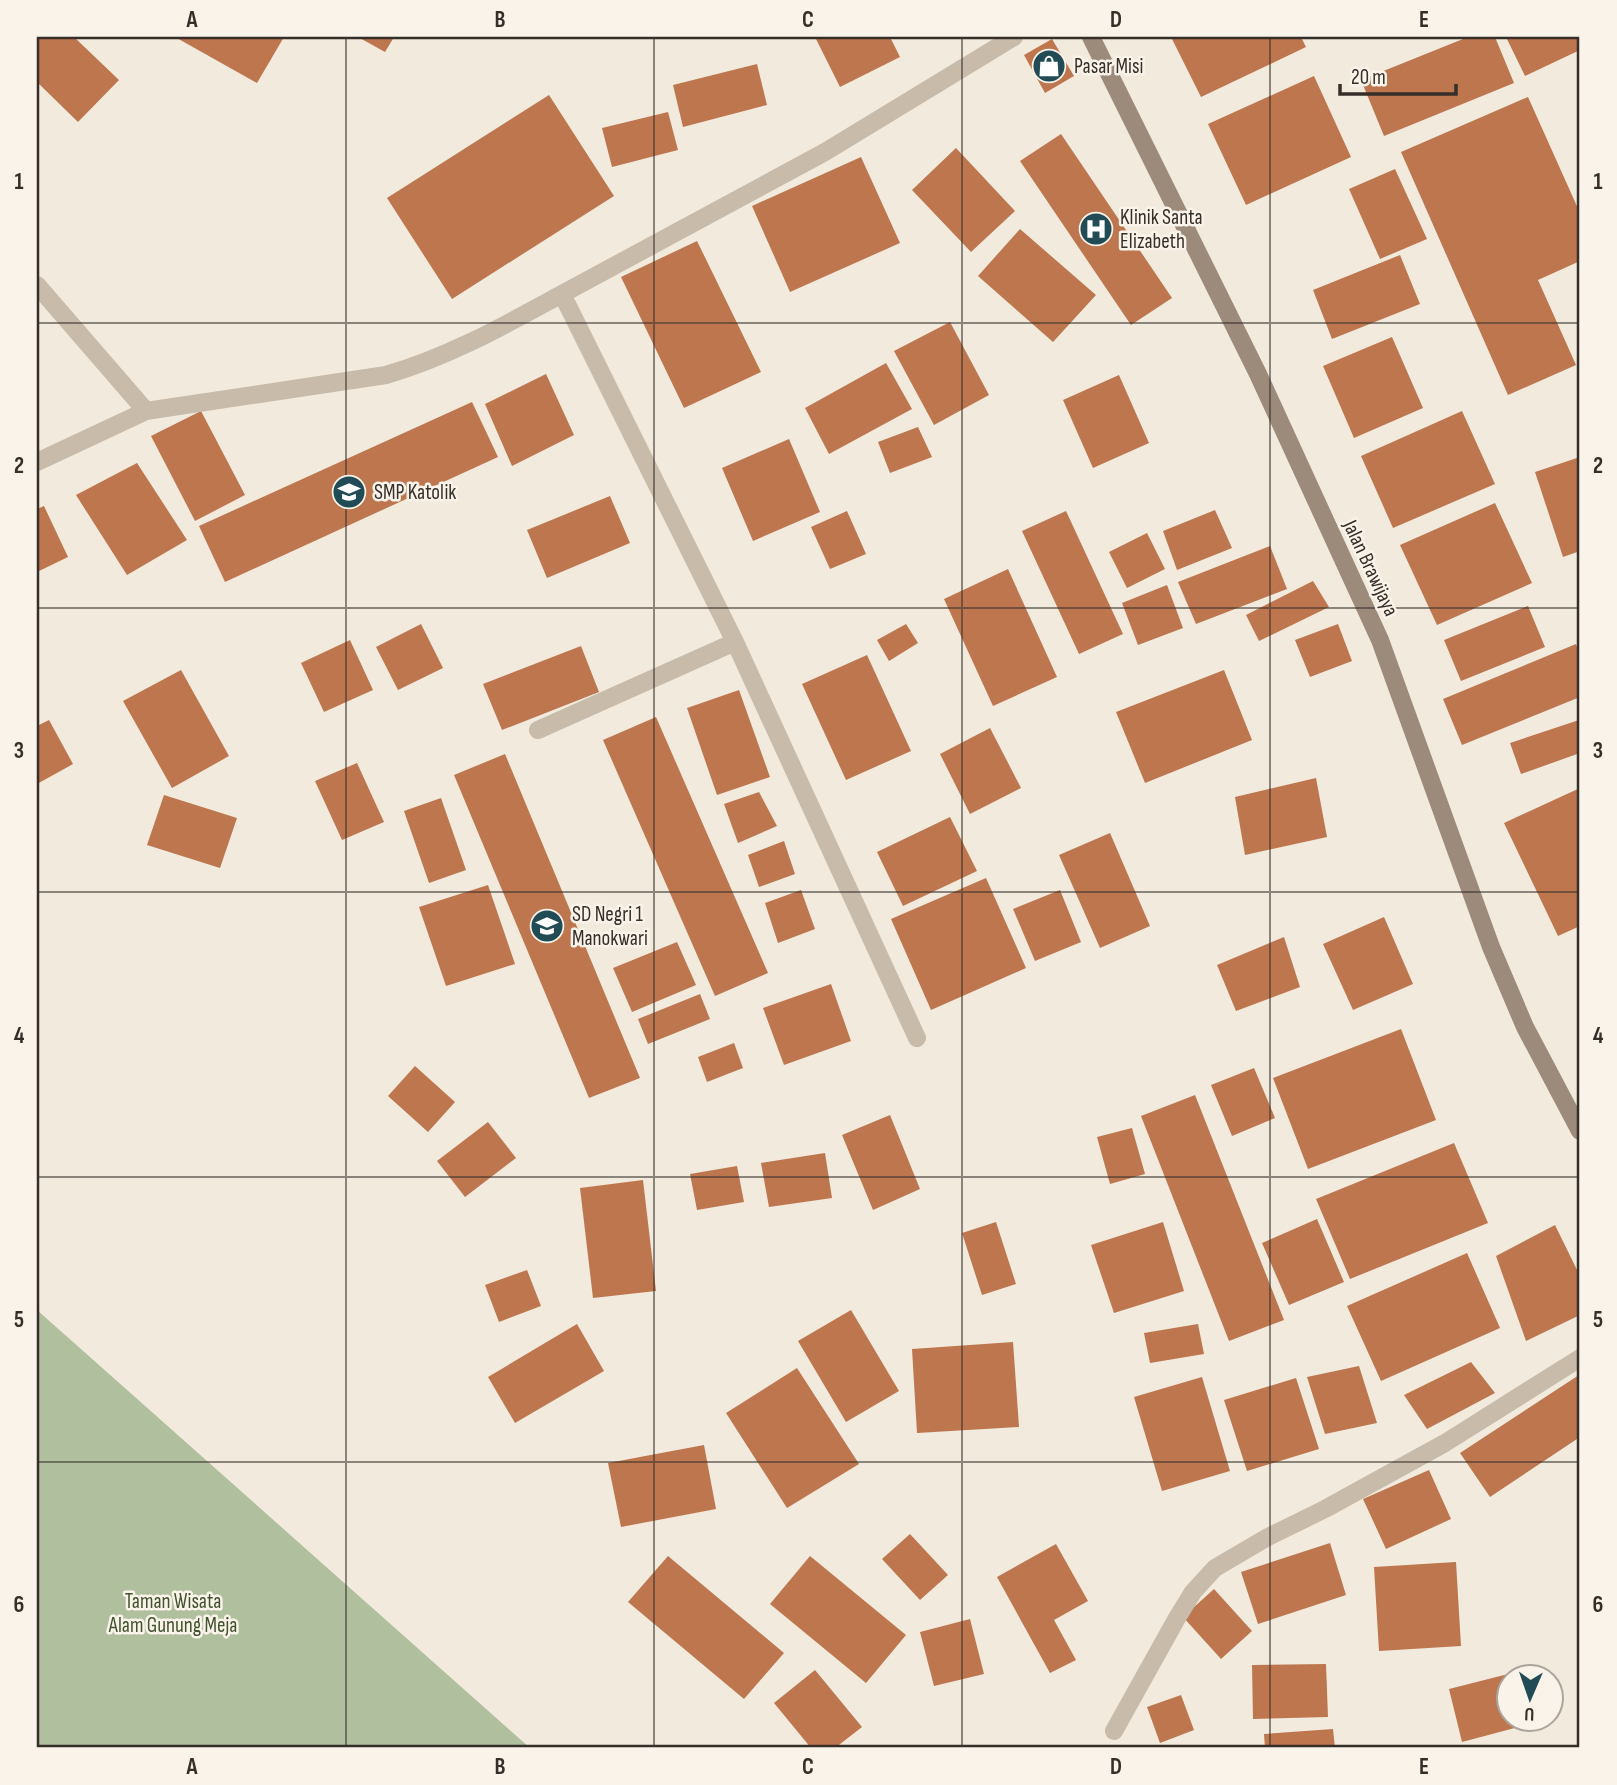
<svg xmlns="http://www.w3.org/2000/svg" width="1617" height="1785" font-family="'Sofia Sans Condensed',sans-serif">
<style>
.green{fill:#b0bf9e}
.building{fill:#be764e}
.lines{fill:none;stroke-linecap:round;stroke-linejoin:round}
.street{stroke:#c8bbaa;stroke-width:18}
.secondary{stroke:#9c8b7b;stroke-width:18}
.grid{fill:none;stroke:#362f29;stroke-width:2;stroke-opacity:0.55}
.labels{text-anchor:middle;stroke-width:5;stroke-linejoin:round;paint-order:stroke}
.poi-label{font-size:21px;fill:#362f29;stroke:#f9f3ea;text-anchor:start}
.street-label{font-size:21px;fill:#362f29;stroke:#f9f3ea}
.park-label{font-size:21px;fill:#41532e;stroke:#f9f3ea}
.neatline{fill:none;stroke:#362f29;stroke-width:2.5}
.grid-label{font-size:23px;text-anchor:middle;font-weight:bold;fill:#362f29}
</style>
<rect width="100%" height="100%" fill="#f1eadd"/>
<path class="green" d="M37 1310 530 1748H37Z"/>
<path class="building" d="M37 37H74L119 80 78 122 37 82Z
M175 37H284L257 83Z
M358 37H394L385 52Z
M815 37H890L900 57 840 87Z
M1171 37H1301L1306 47 1201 97Z
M1468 37H1495L1514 83 1384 136 1361 80Z
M1506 37H1580V50L1525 76Z
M1052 39 1074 76 1045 93 1024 55Z
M757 64 767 105 683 127 673 85Z
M1314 76 1351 157 1246 205 1208 124Z
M549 95 614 196 452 299 387 198Z
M1528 97 1580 213V261L1538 280 1576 365 1508 395 1401 152Z
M668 112 678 150 612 167 602 128Z
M1061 134 1172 298 1131 325 1020 161Z
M956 148 1015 211 971 252 912 190Z
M861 157 900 243 790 292 752 206Z
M1395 169 1427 239 1380 259 1349 189Z
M1020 229 1096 295 1053 342 978 276Z
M697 241 761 372 684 408 621 277Z
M1400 255 1420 304 1332 339 1313 290Z
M950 322 989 395 934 425 894 351Z
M1392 337 1423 408 1354 438 1323 366Z
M886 363 912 409 829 454 805 408Z
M546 374 574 435 512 466 485 404Z
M1119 375 1149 443 1093 468 1063 400Z
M472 402 498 457 225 582 199 526Z
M201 411 245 495 195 521 151 436Z
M1462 411 1495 484 1393 528 1361 456Z
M918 427 932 457 890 473 878 442Z
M789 439 820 512 753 541 722 468Z
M1580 457V551L1563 557 1535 472Z
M137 463 187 540 127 575 76 495Z
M610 496 630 543 547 578 527 530Z
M1495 503 1532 583 1437 625 1400 545Z
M44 506 68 557 37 572V509Z
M1215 510 1232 548 1177 570 1163 531Z
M847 511 866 554 830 569 811 527Z
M1066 511 1123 634 1079 654 1022 531Z
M1147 533 1165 569 1127 588 1109 552Z
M1270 546 1287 589 1196 624 1178 582Z
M1008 569 1057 677 993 706 944 599Z
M1313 581 1329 607 1259 641 1246 615Z
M1167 585 1183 628 1138 645 1122 603Z
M1528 606 1545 647 1461 681 1444 640Z
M421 624 443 668 398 690 376 647Z
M906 624 918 643 889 661 877 640Z
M1338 624 1352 661 1310 677 1295 640Z
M350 640 373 690 324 712 301 663Z
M1576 644 1580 656V697L1462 745 1443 699Z
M581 646 599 692 502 730 483 684Z
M867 655 911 751 846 780 802 684Z
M181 670 229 756 172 788 123 701Z
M1224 670 1252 740 1145 783 1116 712Z
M739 690 770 777 717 795 687 708Z
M656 717 768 973 715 996 603 740Z
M49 720 73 764 37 784V726Z
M1579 720 1580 753 1521 774 1510 743Z
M990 728 1021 788 970 814 940 754Z
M505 754 640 1078 589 1098 454 775Z
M357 763 384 822 342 840 315 781Z
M1316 778 1327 837 1245 855 1235 797Z
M1580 788V926L1558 936 1504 823Z
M759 792 777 826 738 843 724 804Z
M164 795 237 818 220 868 147 845Z
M441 798 466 870 429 883 404 811Z
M950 817 977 871 903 906 877 852Z
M1110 833 1150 926 1100 948 1059 855Z
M784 841 795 874 759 887 748 855Z
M986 878 1026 968 931 1010 891 919Z
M488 885 515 964 446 986 419 907Z
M801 890 815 929 778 943 765 903Z
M1060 890 1081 942 1035 961 1013 909Z
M1384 917 1413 984 1353 1010 1323 944Z
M1284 937 1300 987 1236 1011 1217 965Z
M677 942 696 985 632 1012 613 968Z
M831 984 851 1041 784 1065 763 1008Z
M700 994 710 1019 648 1044 638 1019Z
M1401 1029 1436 1120 1308 1169 1273 1078Z
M734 1043 743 1068 707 1082 698 1057Z
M415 1066 455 1102 428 1132 388 1096Z
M1254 1068 1275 1118 1232 1136 1211 1085Z
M1195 1095 1284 1320 1229 1341 1141 1116Z
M890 1115 920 1189 873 1210 842 1135Z
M488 1122 516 1158 465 1197 437 1161Z
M1132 1128 1145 1174 1110 1184 1097 1137Z
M1454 1143 1488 1223 1350 1279 1316 1199Z
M825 1153 832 1198 769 1207 761 1163Z
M737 1166 744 1202 697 1210 690 1174Z
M643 1180 656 1291 593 1298 580 1188Z
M1317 1219 1344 1282 1289 1305 1262 1243Z
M996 1222 1016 1284 982 1295 962 1233Z
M1163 1222 1184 1291 1114 1313 1091 1245Z
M1555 1225 1580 1276V1315L1526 1341 1496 1256Z
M1467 1253 1500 1328 1381 1381 1347 1306Z
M527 1270 541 1306 499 1322 485 1285Z
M851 1310 899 1391 846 1422 798 1341Z
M577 1324 604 1371 515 1423 488 1377Z
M1198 1324 1204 1354 1150 1363 1144 1333Z
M1013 1342 1019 1427 917 1433 912 1349Z
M1471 1362 1495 1393 1427 1429 1404 1395Z
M1359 1366 1377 1423 1325 1434 1307 1377Z
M797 1368 859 1464 787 1508 726 1413Z
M1579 1375 1580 1437 1490 1497 1460 1453Z
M1202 1377 1230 1471 1162 1491 1134 1397Z
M1296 1378 1319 1449 1247 1471 1224 1400Z
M704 1445 716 1509 621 1527 608 1463Z
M1429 1470 1451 1519 1386 1549 1363 1499Z
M910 1534 948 1575 920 1600 882 1559Z
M1330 1543 1346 1595 1258 1624 1241 1572Z
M1056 1544 1088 1601 1054 1620 1076 1660 1050 1673 997 1577Z
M668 1556 784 1653 744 1699 628 1602Z
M810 1556 906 1635 866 1683 770 1604Z
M1456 1562 1461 1646 1379 1651 1374 1567Z
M1214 1589 1252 1631 1221 1659 1183 1617Z
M970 1619 984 1674 934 1686 920 1632Z
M1326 1664 1328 1717 1253 1719 1252 1665Z
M815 1670 862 1727 835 1748H811L774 1703Z
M1516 1672 1517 1676H1508V1718H1529L1530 1724 1462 1742 1449 1689Z
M1181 1695 1194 1730 1160 1743 1147 1707Z
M1333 1729 1335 1748H1265L1264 1734Z"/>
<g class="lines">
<path class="street" d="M37 285 146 411
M37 462 146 411 386 375C449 357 505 325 562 294
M538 730 735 642
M917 1038 735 642 562 294 825 152 1014 37
M1114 1731 1177 1618 1193 1592 1215 1568 1268 1537 1325 1509 1445 1443 1580 1358"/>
<path class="secondary" d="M1091 37 1258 374 1380 640 1491 947 1525 1027 1580 1131"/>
</g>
<path class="grid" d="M346 37V1748M654 37V1748M962 37V1748M1270 37V1748M37 323H1580M37 608H1580M37 892H1580M37 1177H1580M37 1462H1580"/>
<defs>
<symbol id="shop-disc" viewBox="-11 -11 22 22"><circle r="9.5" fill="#214c55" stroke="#f9f3ea"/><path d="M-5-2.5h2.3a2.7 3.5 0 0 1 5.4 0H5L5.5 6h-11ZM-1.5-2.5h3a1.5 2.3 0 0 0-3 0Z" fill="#fff"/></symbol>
<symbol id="hospital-disc" viewBox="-11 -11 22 22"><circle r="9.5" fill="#214c55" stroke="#f9f3ea"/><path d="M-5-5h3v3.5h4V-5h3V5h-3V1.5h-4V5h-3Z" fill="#fff"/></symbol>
<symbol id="school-disc" viewBox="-11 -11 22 22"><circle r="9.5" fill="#214c55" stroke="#f9f3ea"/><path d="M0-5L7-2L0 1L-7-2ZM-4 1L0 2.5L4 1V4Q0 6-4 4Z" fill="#fff"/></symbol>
</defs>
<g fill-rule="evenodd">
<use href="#shop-disc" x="1030" y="47" width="38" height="38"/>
<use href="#hospital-disc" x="1077" y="210" width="38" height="38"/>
<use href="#school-disc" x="330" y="473" width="38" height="38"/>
<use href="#school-disc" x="528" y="907" width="38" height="38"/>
</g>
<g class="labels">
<g class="poi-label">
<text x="1074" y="73">Pasar Misi</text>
<text x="1120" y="224">Klinik Santa<tspan x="1120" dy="24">Elizabeth</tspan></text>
<text x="374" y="499">SMP Katolik</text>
<text x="572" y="921">SD Negri 1<tspan x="572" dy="24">Manokwari</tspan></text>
</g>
<g class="street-label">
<text transform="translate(1371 568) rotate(65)" y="7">Jalan Brawijaya</text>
</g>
<g class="park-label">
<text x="173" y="1608">Taman Wisata<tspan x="173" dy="24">Alam Gunung Meja</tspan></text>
</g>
</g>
<rect width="1617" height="1785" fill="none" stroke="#f9f3ea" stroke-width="77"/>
<g transform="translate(1530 1698) rotate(182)"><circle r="33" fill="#f9f3ea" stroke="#aba59d" stroke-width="2"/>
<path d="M0-5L12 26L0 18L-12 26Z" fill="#214c55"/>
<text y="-10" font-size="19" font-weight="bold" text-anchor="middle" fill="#362f29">U</text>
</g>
<path d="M1340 84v10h116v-10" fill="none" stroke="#362f29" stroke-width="3.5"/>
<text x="1351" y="84" font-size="21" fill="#362f29" stroke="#f9f3ea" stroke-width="5" paint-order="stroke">20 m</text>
<rect x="38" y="38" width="1540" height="1708" class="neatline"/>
<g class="grid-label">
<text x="192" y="27">A</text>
<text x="500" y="27">B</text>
<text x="808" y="27">C</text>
<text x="1116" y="27">D</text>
<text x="1424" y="27">E</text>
<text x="19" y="189">1</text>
<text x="1598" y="189">1</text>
<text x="19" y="473">2</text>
<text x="1598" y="473">2</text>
<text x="19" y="758">3</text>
<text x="1598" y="758">3</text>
<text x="19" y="1043">4</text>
<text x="1598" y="1043">4</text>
<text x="19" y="1327">5</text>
<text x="1598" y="1327">5</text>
<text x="19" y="1612">6</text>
<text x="1598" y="1612">6</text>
<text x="192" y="1774">A</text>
<text x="500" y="1774">B</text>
<text x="808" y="1774">C</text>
<text x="1116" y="1774">D</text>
<text x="1424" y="1774">E</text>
</g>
</svg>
